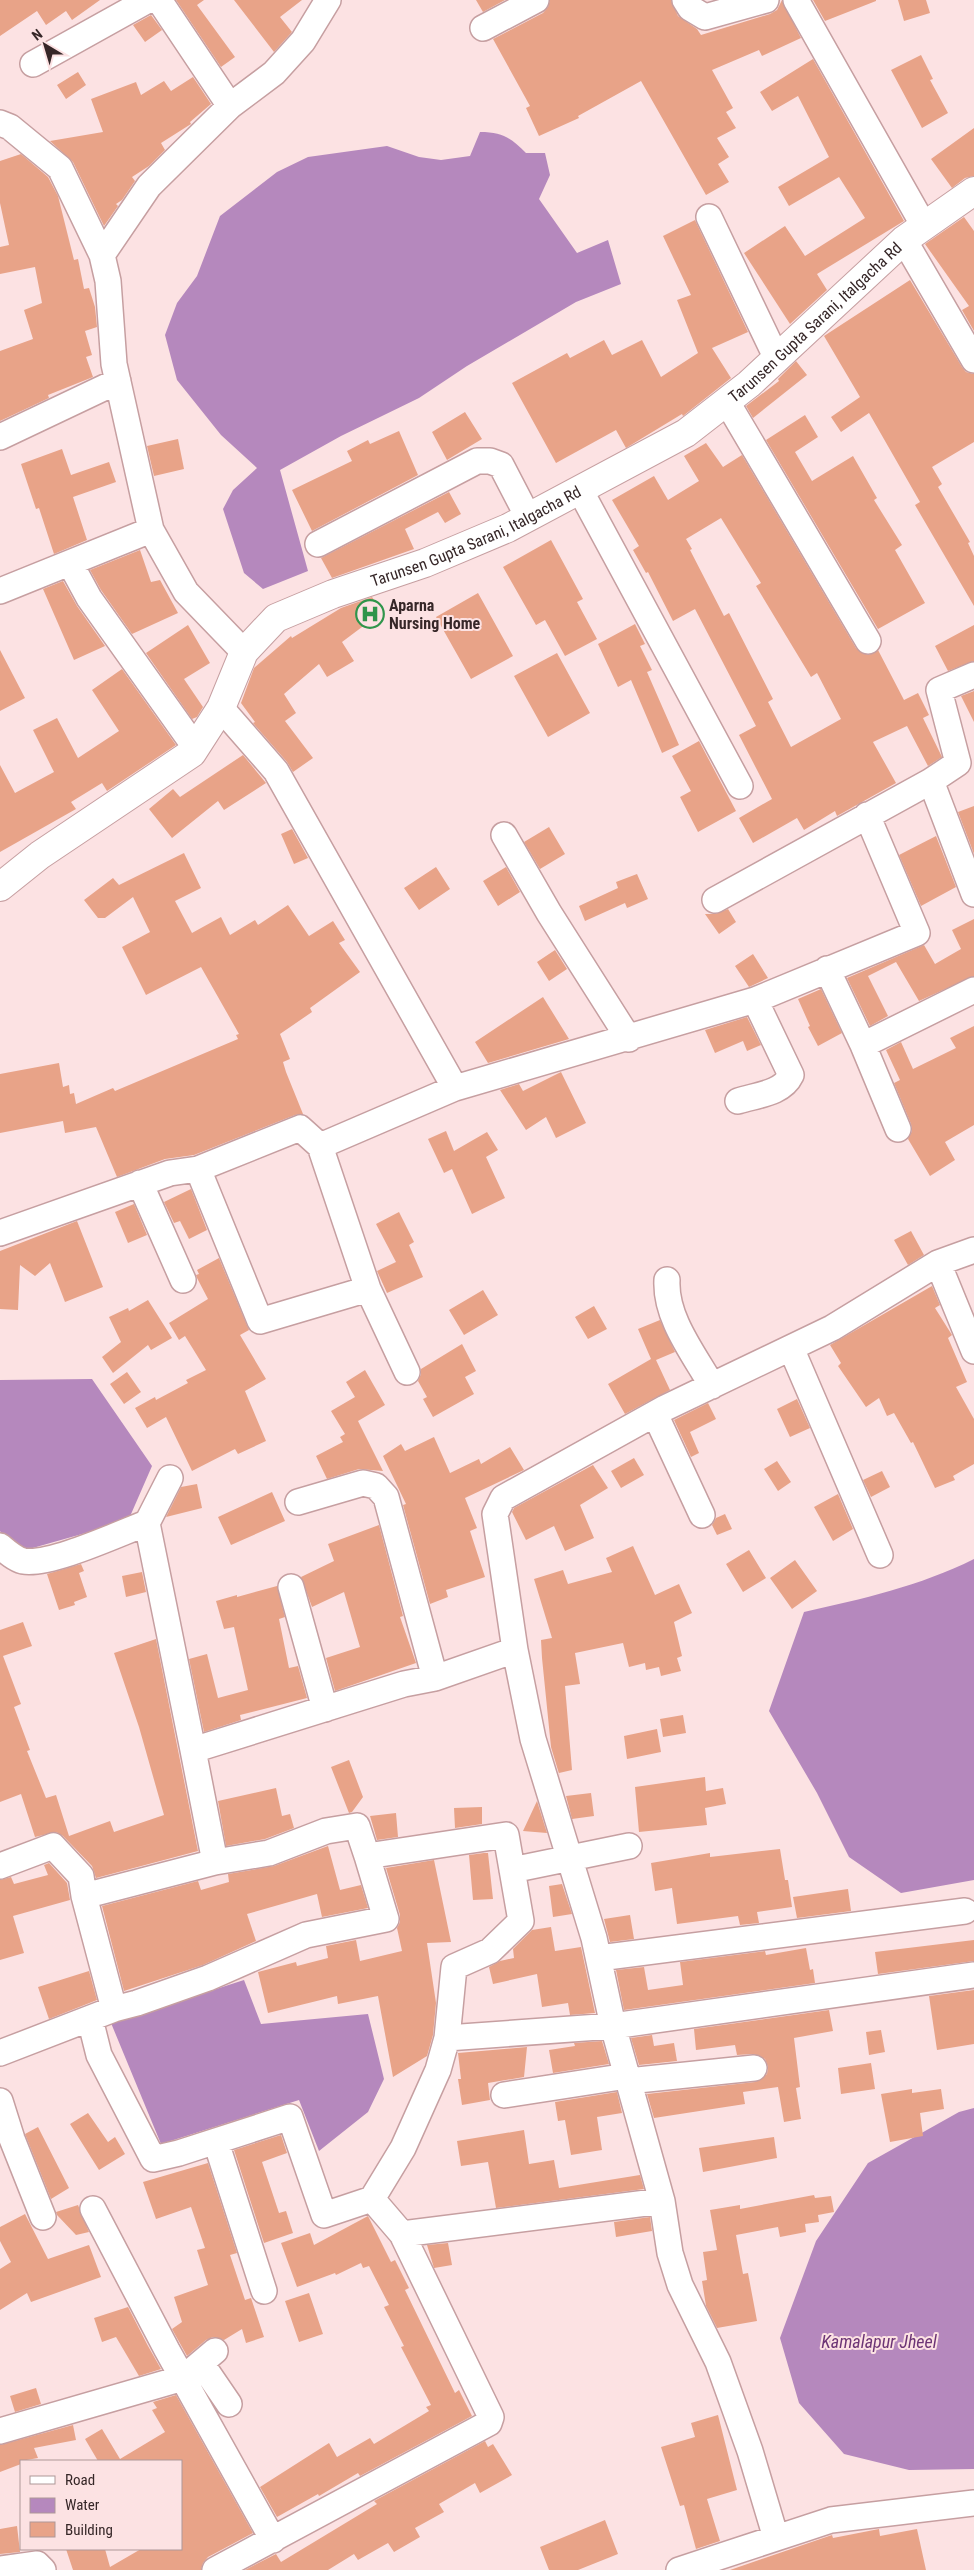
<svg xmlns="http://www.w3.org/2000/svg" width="974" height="2570" font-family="'Roboto Condensed',sans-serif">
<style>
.water{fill:#b588bd}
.building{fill:#e8a388;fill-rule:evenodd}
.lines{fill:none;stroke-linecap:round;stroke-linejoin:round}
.minor-casing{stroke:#c69fa1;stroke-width:28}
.tertiary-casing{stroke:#c69fa1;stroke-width:30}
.minor{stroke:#fff;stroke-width:25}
.tertiary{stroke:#fff;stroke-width:28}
.labels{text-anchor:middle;stroke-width:4;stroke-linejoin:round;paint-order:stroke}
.street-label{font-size:16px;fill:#362728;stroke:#fce2e3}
.poi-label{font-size:16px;font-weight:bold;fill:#362728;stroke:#fce2e3;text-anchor:start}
.water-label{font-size:18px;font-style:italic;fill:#6c3475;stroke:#fce2e3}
</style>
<rect width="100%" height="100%" fill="#fce2e3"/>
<path class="water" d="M480 132C503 132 511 138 526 153H545L550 175 539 199 577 253 608 240 621 284 576 302 467 366 419 398 341 436 280 470 308 571 263 589 244 573 223 509 233 490 257 468 221 435 177 380 165 335 177 303 197 276 220 216 277 172 308 157 387 146 419 157 441 160 470 156Z
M92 1379 152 1466 128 1521 15 1553 0 1531V1380Z
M974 1559V1880L901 1893 849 1857 817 1793 769 1711 804 1612C862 1599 920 1586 974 1559Z
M244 1980 261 2024 368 2014 384 2079 368 2112 319 2151 299 2100 161 2144 111 2023Z
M974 2108V2469L909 2470 844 2454 799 2403 780 2338 816 2241 868 2163 959 2112Z"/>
<path class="building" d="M0 0H100L72 20 66 11 46 25 37 11 0 36Z
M176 0H204L197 5 235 57 221 67Z
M234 0H302L280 17 292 32 274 52Z
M476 0H505L483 12Z
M550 0H671L678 16 697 29 701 35 770 14 777 10 782 0 801 38 762 56 759 50 712 70 733 108 726 112 736 128 717 138 729 157 718 164 729 182 706 195 641 81 578 116 579 118 539 136 526 108 530 106 493 39 543 13 548 7Z
M813 0H876V1L825 21Z
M898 0H926L930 13 904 21Z
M151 15 162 30 145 42 133 25Z
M921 55 933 79 930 80 948 113 922 128 891 70Z
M813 59 904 221 817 274 827 290 790 324 744 253 785 226 805 256 865 218 839 177 789 206 778 187 829 157 798 96 772 111 760 92Z
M78 72 86 85 66 99 57 85Z
M193 77 211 104 190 122 191 124 161 143 165 150 149 166 132 177 135 181 122 200 116 204 118 206 104 226 73 162 50 141 103 132 91 99 136 82 141 95 164 81 171 91Z
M974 128V176L965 178 952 188 931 159Z
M21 154 48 177 58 196 74 260 78 259 84 289 89 288 95 307 97 327 85 331 92 355 86 357 93 377 48 395 49 398 0 421V351L33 339 24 310 42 303 35 267 0 274V247L9 245 0 203V161Z
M964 217 974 231V331L962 310 969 306 925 244Z
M695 220 748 332 712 348 731 378 683 416 682 414 626 448 616 430 556 463 512 383 567 353 570 358 604 340 612 355 642 340 661 377 698 353 677 300 691 295 663 236Z
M910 280 962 367 966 372 974 374V442L932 467 942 484 938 487 970 542 968 543 974 556V606L915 505 920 502 869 413 841 432 831 417 860 397 824 336Z
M796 361 807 375 753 418 746 406 779 381 778 379Z
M465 412 482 439 447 460 432 432Z
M805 415 818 437 795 452 812 481 853 456 877 498 874 500 902 545 895 550 925 603 878 629 766 440Z
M399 431 418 475 312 531 292 490 352 461 347 451 368 440 370 444Z
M178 439 184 469 154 476 147 446Z
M706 443 723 467 742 455 856 648 868 655 878 650 904 700 918 693 929 715 923 718 942 757 928 766 907 726 873 742 896 783 837 816 835 811 804 830 797 818 753 843 739 818 772 799 739 735 756 726 695 609 673 621 648 572 646 573 633 550 639 546 612 500 654 476 668 500 699 481 684 456ZM721 518 761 583 756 586 811 677 817 673 841 719 791 747 768 702 773 699 729 613 724 616 690 550 692 549 686 539Z
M62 449 71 475 109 462 116 482 73 497 87 540 54 554 39 508 36 509 21 464Z
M449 492 461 514 445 523 438 512 405 529 414 549 332 578 321 558Z
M551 540 583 599 577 602 597 639 565 656 545 620 536 625 503 567Z
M140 550 151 582 160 580 178 613 132 634 101 590 90 570Z
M63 581 77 606 105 646 74 660 43 589Z
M478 593 513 656 471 679 436 617Z
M372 597 382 612 342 642 354 661 327 677 319 664 284 694 296 713 285 721 313 758 293 772 287 762 253 723 255 722 241 703 254 668 291 636 292 638 341 608Z
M635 624 645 644 640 646 652 670 647 672 679 745 662 753 631 680 618 687 598 644Z
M188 625 210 663 184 679 203 707 197 717 192 719 146 653Z
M974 625V661L948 671 935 646Z
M0 650 25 698 0 711Z
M557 653 590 713 548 737 514 676Z
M122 669 176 745 107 791 102 783 71 802 76 809 0 852V765L15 793 54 772 33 730 57 718 78 758 119 731 92 690Z
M974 691V722L961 696Z
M699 741 736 811 698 832 680 797 691 791 672 756Z
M243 755 266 783 224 810 218 801 172 838 149 809 173 789 180 797Z
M974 806V854L958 812Z
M549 827 565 854 540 869 524 842Z
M292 829 308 858 294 864 281 834Z
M936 836 956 887 921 906 899 855Z
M184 853 201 888 175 901 192 933 221 917 230 935 255 920 258 925 288 905 309 936 333 921 345 940 339 943 360 972 310 1008 312 1012 280 1034 290 1059 283 1062 286 1072 303 1114 295 1115 194 1155 165 1159 117 1177 96 1127 65 1133 63 1121 0 1133V1074L59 1063 63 1087 69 1085 70 1094 74 1093 76 1104 113 1088 115 1091 238 1039 236 1035 239 1034 201 967 146 995 122 947 150 932 133 897 105 918H98L84 900 113 878 119 885Z
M436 867 450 889 419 910 404 888Z
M506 867 520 892 498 906 483 881Z
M637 874 648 899 627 908 625 903 585 921 579 906 618 888 616 882Z
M728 909 736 922 719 934 705 914H715Z
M974 919V976L919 1001 896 962 868 976 888 1016 870 1026 847 978 924 945 935 964 961 949 952 930Z
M555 950 567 969 549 981 537 962Z
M753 954 768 978 749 987 735 966Z
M821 989 842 1033 818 1046 808 1027 810 1026 798 999Z
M543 997 569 1039 488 1063 475 1042Z
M747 1017 761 1045 747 1051 743 1041 715 1053 705 1030Z
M974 1026V1125L945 1142 955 1160 930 1176 908 1139 912 1131 911 1124 894 1083 900 1080 886 1050 901 1042 913 1069 956 1048 950 1038Z
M561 1072 586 1123 556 1138 546 1117 526 1130 500 1090 519 1084 523 1091Z
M446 1131 454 1151 487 1132 498 1150 486 1157 505 1198 472 1214 452 1169 444 1173 428 1139Z
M191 1189 207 1230 189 1239 180 1221 174 1223 164 1202Z
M134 1204 147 1235 128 1243 115 1212Z
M399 1212 414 1242 409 1245 423 1277 387 1293 377 1271 396 1262 376 1224Z
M77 1221 103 1287 65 1302 50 1263 35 1276 20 1265 18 1310 0 1309V1251Z
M911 1231 924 1255 908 1265 894 1240Z
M219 1258 249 1330 240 1335 266 1379 245 1391 266 1441 238 1454 235 1449 192 1471 166 1417 147 1428 135 1408 155 1397 156 1400 188 1383 186 1380 206 1370 185 1336 179 1340 169 1323 208 1299 197 1278 196 1275 199 1274 197 1270Z
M932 1286 940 1305 935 1308 952 1335 948 1338 967 1382 956 1387 974 1419V1464L953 1476 955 1480 935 1488 913 1442 911 1443 894 1413 887 1416 879 1398 866 1407 838 1366 841 1363 830 1345Z
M483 1290 498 1315 464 1335 449 1310Z
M148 1300 172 1338 151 1350 148 1345 113 1373 102 1357 121 1342 109 1317 128 1308 129 1311Z
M594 1306 607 1329 588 1339 575 1317Z
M660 1320 675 1352 656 1360 670 1390 625 1414 608 1384 651 1359 638 1329Z
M462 1344 476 1371 465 1377 474 1394 433 1417 423 1399 427 1397 418 1381 421 1374V1369Z
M365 1370 385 1405 358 1421 383 1471 359 1469 327 1479 316 1456 343 1442 340 1437 345 1434 331 1411 355 1397 346 1382Z
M127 1372 141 1392 124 1404 110 1384Z
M797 1399 810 1428 790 1437 777 1409Z
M708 1403 716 1419 690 1432 699 1453 691 1457 674 1420Z
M434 1437 450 1473 479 1459 481 1464 510 1447 524 1470 465 1498 477 1528 470 1531 485 1577 446 1590 448 1597 430 1604 403 1505 406 1504 383 1456 401 1444 405 1451Z
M634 1458 644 1475 621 1488 611 1471Z
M777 1461 791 1482 778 1491 764 1469Z
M593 1465 608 1488 580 1505 594 1538 565 1551 554 1526 526 1540 512 1512 514 1508Z
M882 1471 890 1487 871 1497 863 1480Z
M197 1484 202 1508 166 1517 181 1487Z
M272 1492 285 1521 231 1545 218 1517Z
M838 1494 853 1529 833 1541 814 1507Z
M725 1514 732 1529 717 1535 712 1525 716 1518Z
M379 1525 403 1616 400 1617 416 1663 335 1691 326 1658 360 1647 344 1592 312 1607 301 1577 334 1561 328 1544Z
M633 1546 655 1595 679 1584 692 1613 674 1622 682 1656 677 1658 681 1671 661 1676 659 1667 646 1670 645 1663 629 1667 623 1643 575 1653 580 1684 565 1686 572 1770 559 1773 560 1777 551 1747 542 1658 541 1640 552 1638 534 1579 563 1570 568 1584 612 1572 606 1558Z
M749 1550 766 1578 743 1592 726 1564Z
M795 1560 817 1591 792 1609 770 1578Z
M81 1564 84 1571 79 1573 87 1597 74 1602 75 1605 59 1610 47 1574Z
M142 1572 146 1592 126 1597 122 1576Z
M277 1586 285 1617 279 1619 289 1668 298 1666 307 1698 240 1715 241 1720 204 1732 189 1659 207 1654 218 1698 248 1690 234 1627 224 1629 216 1601 237 1595V1597Z
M23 1622 32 1646 3 1656 21 1704 14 1707 30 1750 27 1751 46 1798 56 1795 69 1836 110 1821 114 1832 164 1815 139 1727 114 1653 156 1639 198 1851 96 1878 92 1866 63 1836 56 1832 35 1837 21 1794 0 1802V1630Z
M683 1715 686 1733 663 1737 660 1719Z
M657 1729 661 1752 627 1759 624 1736Z
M349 1760 363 1797 352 1812 349 1813 331 1767Z
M705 1777 706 1791 723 1788 726 1804 705 1808 707 1825 639 1832 635 1787Z
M276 1788 282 1816 290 1814 294 1828 265 1839 226 1846 218 1801Z
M591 1793 594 1816 572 1819 566 1796Z
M537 1801 547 1833 523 1831Z
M482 1807V1824L455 1828 454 1808Z
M396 1813 398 1837 377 1840 370 1816Z
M328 1846 340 1890 361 1885 368 1908 322 1917 317 1894 247 1914 256 1941 203 1965 124 1991 102 1906 198 1881 201 1890 229 1882 228 1874 274 1866Z
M780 1849 785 1880H788L792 1907 757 1912 759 1923 740 1925 738 1916 677 1924 672 1888 655 1891 651 1863 710 1853V1857Z
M484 1853H488L493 1899 473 1900 469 1855Z
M434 1860 451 1942 427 1943 436 2003 433 2035 427 2056 393 2077 378 1996 338 2004 337 1996 268 2013 258 1972 296 1962 297 1966 328 1958 326 1946 356 1940 360 1961 402 1951 397 1928 400 1922V1915L386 1868Z
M49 1863 67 1883 70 1900 13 1916 24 1953 0 1960V1880L11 1877 14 1884 48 1875 44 1865Z
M562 1884 572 1914 553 1917 549 1886Z
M848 1889 851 1911 797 1918 793 1897Z
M630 1915 634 1939 610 1942 604 1919Z
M551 1927 555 1951 581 1947 595 2013 570 2015 568 2003 542 2007 537 1974 493 1984 489 1967 500 1961 514 1958 513 1949 532 1930Z
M974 1940V1961L878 1974 875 1952Z
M806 1948 810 1970 813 1969 815 1983 624 2010 616 1970 644 1967 648 1990 683 1985 680 1962 765 1951 766 1955Z
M89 1971 97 2000 49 2019 38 1987Z
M974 1990V2044L937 2050 929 1996Z
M829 2010 833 2031 794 2038 800 2087 796 2088 801 2119 784 2122 778 2087 743 2092 745 2104 654 2118 647 2094 755 2082 767 2074 768 2067 765 2059 753 2054 737 2055 735 2045 696 2050 694 2029Z
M881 2030 885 2052 869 2055 866 2032Z
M652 2035 654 2046 674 2043 677 2061 639 2065 631 2038Z
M602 2041 609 2064 553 2073 549 2050 575 2046 574 2043Z
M527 2047 524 2077 488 2083 490 2100 462 2105 458 2079H461L458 2053Z
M871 2063 875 2089 841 2094 838 2068Z
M912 2089V2093L941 2089 944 2109 920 2113 923 2136 890 2142 881 2094Z
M617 2092 622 2113 597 2117 602 2150 571 2155 565 2120 558 2121 555 2102Z
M88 2113 108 2142 115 2137 125 2154 99 2170 70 2124Z
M38 2127 69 2188 51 2199 25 2134Z
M524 2130 529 2164 554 2160 559 2188 640 2175 644 2189 496 2208 488 2162 461 2166 457 2141Z
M281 2135 287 2153 262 2162 279 2213 286 2211 293 2233 264 2243 234 2150Z
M774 2137 777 2158 703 2172 699 2148Z
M208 2163 237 2253 230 2255 245 2300 251 2298 264 2337 246 2343 242 2329 224 2340 213 2337 206 2340 187 2356 172 2329 182 2322 174 2297 208 2285 197 2250 205 2248 191 2207 156 2219 143 2182Z
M814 2195 815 2198 831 2196 834 2212 818 2215 819 2222 805 2224 806 2232 780 2237 778 2227 736 2235 743 2274 748 2273 757 2321 717 2328 706 2306 702 2281 707 2280 703 2252 717 2250 710 2210 740 2205V2209Z
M78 2205 89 2232 76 2235 57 2215 56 2212Z
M25 2214 48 2259 89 2245 101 2277 31 2302 27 2293 0 2310V2269L11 2262 0 2241V2227Z
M368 2216 391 2262 395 2260 409 2288 405 2290 455 2393 459 2390 472 2416 360 2476 358 2473 319 2496 318 2494 277 2517 260 2487 329 2443 337 2457 370 2438 374 2444 429 2411 426 2407 431 2405 401 2347 404 2346 384 2307 389 2305 369 2266 363 2268 361 2263 336 2275 335 2273 297 2287 281 2243 310 2233 314 2245Z
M650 2217 652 2231 616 2237 614 2222Z
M448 2243 452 2265 434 2268 427 2245Z
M309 2293 323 2334 299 2342 285 2301Z
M128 2307 148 2346 161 2369 139 2376 116 2337 102 2342 94 2318Z
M36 2388 41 2404 15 2412 10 2396Z
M176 2395 253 2533 208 2557 203 2563 201 2570H73L66 2549H105L110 2567 141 2549H181V2461H98L85 2439 102 2429 120 2459 165 2432 152 2410 157 2408 153 2402Z
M718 2415 737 2490 707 2499 720 2541 696 2549 684 2505 680 2506 661 2447 695 2437 691 2423Z
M73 2425 76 2440 34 2448 38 2458 21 2461V2464L0 2472V2445Z
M485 2441 488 2447 493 2444 512 2475 480 2493 475 2483 439 2504 444 2512 415 2528 420 2537 394 2552 388 2543 358 2560 354 2554 328 2570H245L276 2554 281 2562 377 2504 374 2501Z
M605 2520 618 2554 578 2570H549L540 2547Z
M17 2526 20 2552 0 2554V2529Z
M879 2529 880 2536 917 2529 926 2570H730L832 2535 833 2538Z"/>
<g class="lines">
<defs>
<path id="minor" d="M159 0 230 106
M685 0 690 8 705 17 766 0
M796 0 924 226
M483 28 536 0
M33 64 148 0
M0 123 10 127 60 168 102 255 108 281 114 364 151 530 186 592 244 652
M709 217 777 359
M904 240 974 360
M102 255 149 186 230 106 274 73 303 41 328 0
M727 402 868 641
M0 437 118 381
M580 490 740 786
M318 544 477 461H490L501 465 528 517
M70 563 89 598 195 747
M0 591 151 530
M974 675 939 690 958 763 931 781 974 894
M221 708 276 771 455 1088 755 1000 917 933 867 815
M504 835 549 913 629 1039
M715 900 931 781
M827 969 863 1045 974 990
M863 1045 898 1129
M738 1101C756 1095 782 1094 791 1075L755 1000
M198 1169 300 1128 320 1146 455 1088
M140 1183 183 1280
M0 1233 170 1173 198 1169 260 1321 368 1289 320 1146
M938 1263 974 1351
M667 1280C665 1318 694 1354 712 1386
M368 1289 407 1372
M791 1348 880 1555
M655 1414 702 1515
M170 1478 147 1523 193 1750
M298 1502 363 1483 376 1486 386 1497 435 1678
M0 1546C7 1552 15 1559 23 1561 50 1566 120 1533 147 1523
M291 1587 325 1709
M515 1650 533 1739 594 1938 613 2026 662 2201 670 2253 680 2285 718 2362 750 2451 776 2538
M215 1862 193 1750 404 1684 435 1678 515 1650 495 1514 503 1498 665 1408 832 1328 938 1263 974 1250
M0 1866 53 1846 81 1876 84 1896 114 2009
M512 1870 629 1846
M84 1896 215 1862 269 1853 326 1831 357 1826 367 1856
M599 1958 965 1911
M447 2038 613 2026 974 1975
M0 2053 114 2009 137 2003 208 1978 306 1935 386 1919 367 1856 506 1835 521 1921 490 1951 454 1967 447 2038 438 2070 403 2148 372 2199 324 2215 290 2117 179 2153 153 2159 99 2055 90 2019
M628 2081 754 2068
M504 2095 627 2076
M0 2101 12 2139 43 2217
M216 2142 264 2291
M93 2209 167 2350 273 2540
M402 2234 662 2201
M201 2363 229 2404
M0 2431 183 2378 215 2351
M0 2569 37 2564 43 2570
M215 2570 489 2423 491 2417 402 2234 372 2199
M679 2570 831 2520 974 2503"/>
<g id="tertiary">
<path id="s1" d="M0 887 40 855 192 753 221 708 244 652 276 618 333 594 425 563 508 528 686 433 749 384 904 240 974 191"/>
</g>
</defs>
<use href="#minor" class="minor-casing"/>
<use href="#tertiary" class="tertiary-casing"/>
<use href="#minor" class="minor"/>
<use href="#tertiary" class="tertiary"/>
</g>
<defs>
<symbol id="hospital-ring" viewBox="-11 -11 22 22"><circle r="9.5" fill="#fce2e3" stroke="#2f954b" stroke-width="1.5"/><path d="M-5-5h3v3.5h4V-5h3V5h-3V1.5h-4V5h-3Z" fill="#2f954b"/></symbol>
</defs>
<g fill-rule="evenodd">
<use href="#hospital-ring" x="354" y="598" width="32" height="32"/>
</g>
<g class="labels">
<g class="street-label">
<text dy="6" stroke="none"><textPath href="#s1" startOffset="1016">Tarunsen Gupta Sarani, Italgacha Rd</textPath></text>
<text dy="6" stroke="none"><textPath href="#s1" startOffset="611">Tarunsen Gupta Sarani, Italgacha Rd</textPath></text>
</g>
<g class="poi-label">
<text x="389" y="611">Aparna<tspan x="389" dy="18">Nursing Home</tspan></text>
</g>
<g class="water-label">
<text x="879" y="2348">Kamalapur Jheel</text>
</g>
</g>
<rect x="20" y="2460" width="162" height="90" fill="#fce2e3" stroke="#ad9798"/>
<rect x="30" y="2476" width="25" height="8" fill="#ffffff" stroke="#ad9798"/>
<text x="65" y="2485" font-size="15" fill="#362728">Road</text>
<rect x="30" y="2498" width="25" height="15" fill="#b588bd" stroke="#ad9798"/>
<text x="65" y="2510" font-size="15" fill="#362728">Water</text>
<rect x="30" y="2522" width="25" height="15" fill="#e8a388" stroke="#ad9798"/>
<text x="65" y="2535" font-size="15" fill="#362728">Building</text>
<g transform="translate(45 45) rotate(322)" stroke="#fce2e3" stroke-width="4" paint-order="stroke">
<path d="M0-4L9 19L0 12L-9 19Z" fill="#362728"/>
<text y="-8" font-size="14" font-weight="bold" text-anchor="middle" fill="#362728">N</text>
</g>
</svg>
